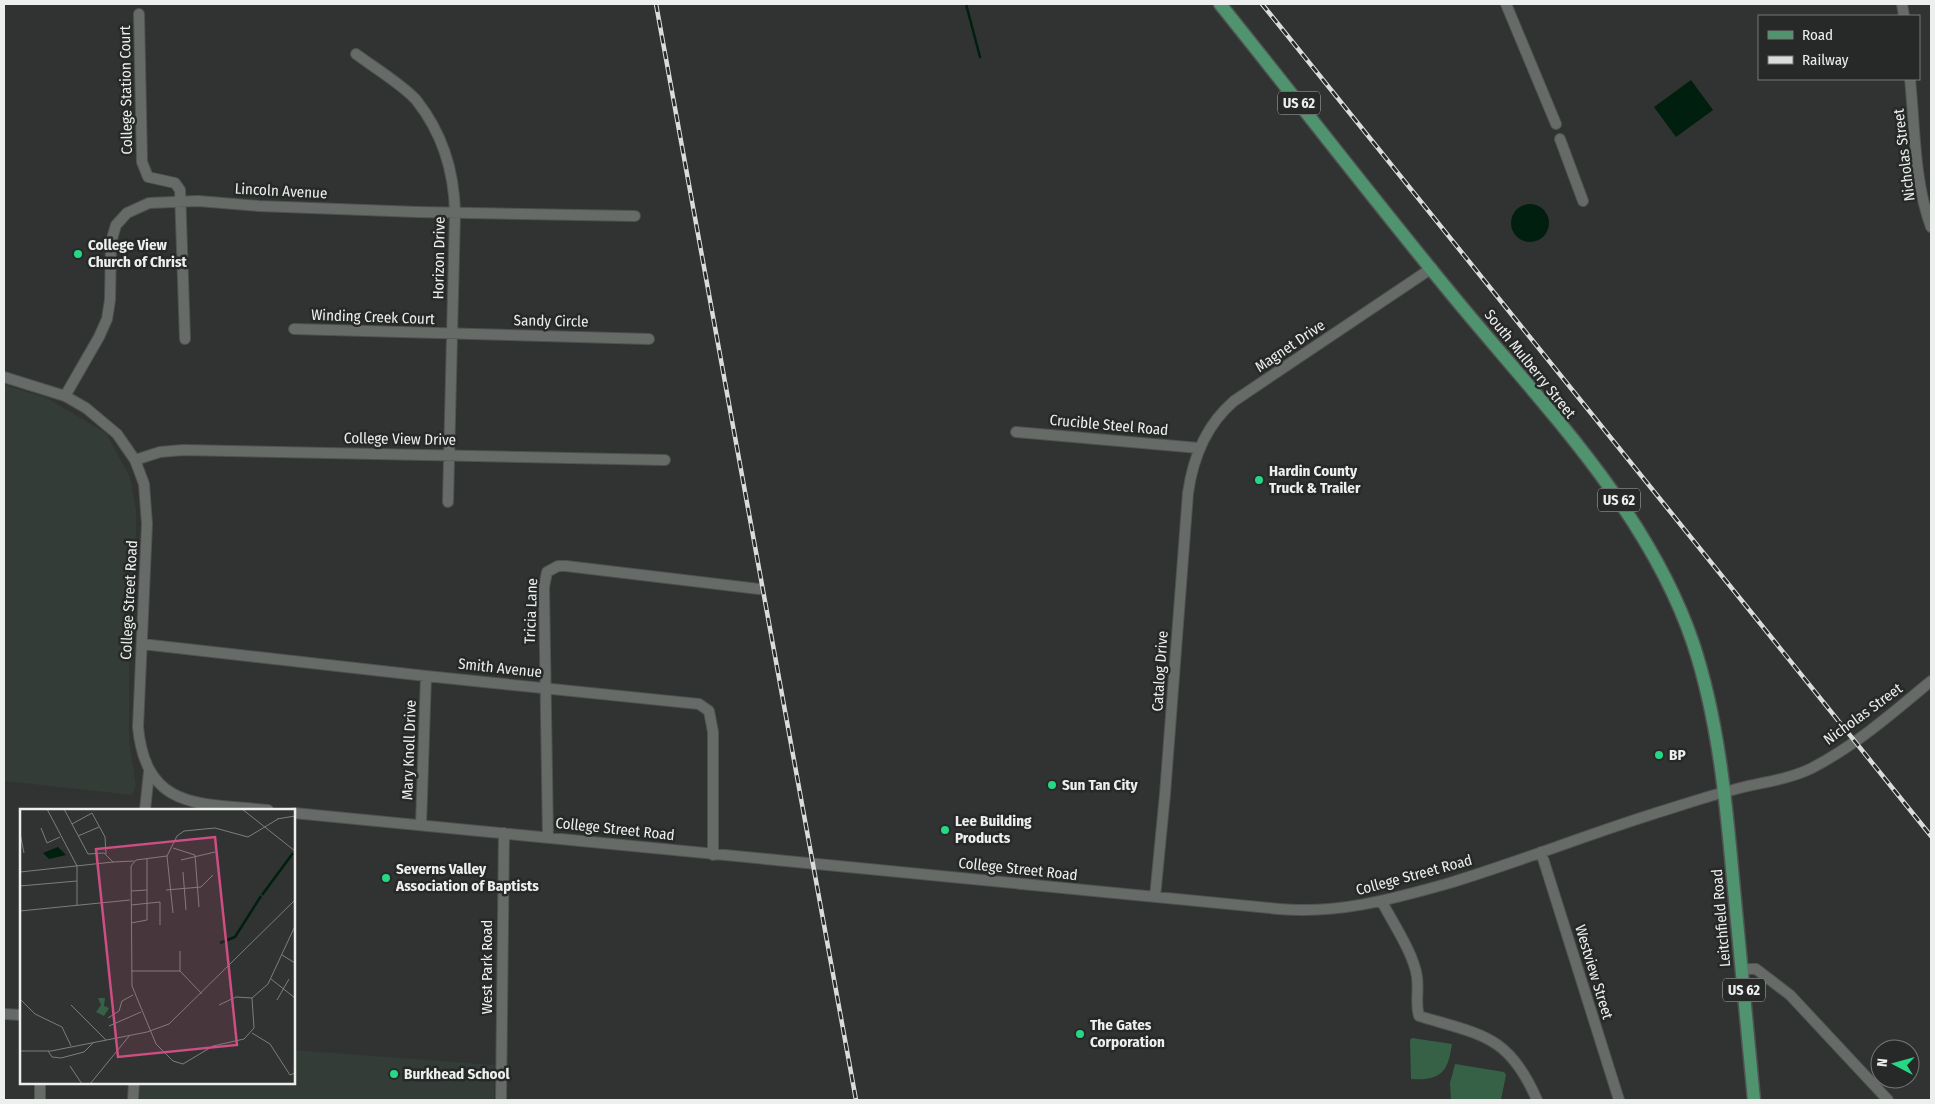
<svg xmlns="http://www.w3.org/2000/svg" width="1935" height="1104" font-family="'Fira Sans Condensed',sans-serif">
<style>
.built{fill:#333c36}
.green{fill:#366147}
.water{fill:#001f0e}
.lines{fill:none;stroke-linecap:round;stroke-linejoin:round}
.stream{stroke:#001f0e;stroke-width:2.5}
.minor-casing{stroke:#4f5250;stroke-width:12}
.major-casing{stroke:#4f5250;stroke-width:15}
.minor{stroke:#676b68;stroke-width:10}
.major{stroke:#50946f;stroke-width:12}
.rail-casing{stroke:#dadcdb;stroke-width:4.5}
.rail{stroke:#262927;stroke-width:2.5;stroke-dasharray:8;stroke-linecap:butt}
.poi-dot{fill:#26d886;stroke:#262927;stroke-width:2}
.labels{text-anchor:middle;stroke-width:5;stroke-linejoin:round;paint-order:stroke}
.shield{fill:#262927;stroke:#b1b4b2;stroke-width:1}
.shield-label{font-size:14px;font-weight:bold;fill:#edefee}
.street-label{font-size:15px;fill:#edefee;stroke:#262927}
.poi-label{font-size:15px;font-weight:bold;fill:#edefee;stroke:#262927;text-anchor:start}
.inset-river{fill:none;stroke:#001f0e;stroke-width:2.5}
.inset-road{fill:none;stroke:#7c7e7d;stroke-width:1}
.view{fill:#cd4e80;fill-opacity:0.15;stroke:#cd4e80;stroke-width:2.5}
.inset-edge{fill:none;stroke:#edefee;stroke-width:2.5}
</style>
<rect width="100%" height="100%" fill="#303331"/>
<path class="built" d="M4 385 45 397 106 433 130 477 136 509V535L129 639V741L136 786 132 795 4 781Z
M294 1050 495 1065 494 1100H140V1083H294Z"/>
<path class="green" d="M1412 1038 1452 1044C1448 1072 1441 1081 1411 1079L1410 1040Z
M1455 1064 1504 1072 1506 1075 1501 1100H1451L1450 1083Z"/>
<path class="water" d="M1691 80 1713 110 1676 137 1654 107Z
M1511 223a19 19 0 1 1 38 0a19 19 0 1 1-38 0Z"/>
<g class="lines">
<path class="stream" d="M966 4 980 57"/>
<defs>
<path id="minor" d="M1506 4 1556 124
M1902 4 1904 16
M139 14 142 162 148 177 175 183 180 190 185 339
M356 54C372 66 406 87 417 101 442 133 454 171 455 212L448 502
M1910 79C1915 127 1914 181 1931 227
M1560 139 1583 201
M294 329 649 339
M4 377 65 396 86 408 117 434 135 460 144 484 147 524 138 727C146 811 200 803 268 810
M65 396 99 337 107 319 110 300 111 242 116 225 127 213 149 203 198 201 259 206 417 212 635 216
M1016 432 1199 448
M135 460 160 452 183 450 665 460
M142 644 426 676 699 704 709 711 713 732V855
M145 810 149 772
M294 813 1279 909C1338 914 1389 900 1446 884 1516 863 1583 836 1653 814 1682 805 1711 795 1740 788 1764 782 1790 779 1812 768 1856 745 1894 712 1931 681
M421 825 426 676
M548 837 544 587 547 572 558 566H566L759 589
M1541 852 1619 1100
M1155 897 1165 794 1188 493C1193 457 1206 425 1234 401L1432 268
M1382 902C1393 923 1414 954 1417 977 1419 990 1415 1003 1419 1016 1482 1035 1509 1035 1537 1100
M1742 969H1756L1790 995 1888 1100
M4 1014 21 1015
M40 1100V1083
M133 1100 134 1083
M501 1100 504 833"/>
<path id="major" d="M1220 4C1298 101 1374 200 1453 296 1541 403 1648 510 1693 643 1718 718 1726 801 1733 879 1740 953 1747 1027 1754 1100"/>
</defs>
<use href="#minor" class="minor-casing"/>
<use href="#major" class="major-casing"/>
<use href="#minor" class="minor"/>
<use href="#major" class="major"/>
<defs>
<path id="rail" d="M656 4 856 1100
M1262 4 1931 836"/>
</defs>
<use href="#rail" class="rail-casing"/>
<use href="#rail" class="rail"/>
</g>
<g class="poi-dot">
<circle cx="78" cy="254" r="5"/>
<circle cx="1259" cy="480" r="5"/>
<circle cx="1659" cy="755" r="5"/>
<circle cx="1052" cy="785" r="5"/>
<circle cx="945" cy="830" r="5"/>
<circle cx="386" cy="878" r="5"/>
<circle cx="1080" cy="1034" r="5"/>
<circle cx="394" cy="1074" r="5"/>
</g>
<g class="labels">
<g class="shield">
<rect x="1278" y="91.5" width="42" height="23" rx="4"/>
<rect x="1598" y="488.5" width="42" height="23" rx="4"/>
<rect x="1723" y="978.5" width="42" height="23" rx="4"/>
</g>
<g class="shield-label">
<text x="1299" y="108">US 62</text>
<text x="1619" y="505">US 62</text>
<text x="1744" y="995">US 62</text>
</g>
<g class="street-label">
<text transform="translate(126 90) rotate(-91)" y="5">College Station Court</text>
<text transform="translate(1904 155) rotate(-97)" y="5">Nicholas Street</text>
<text transform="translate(281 191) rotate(3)" y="5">Lincoln Avenue</text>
<text transform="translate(439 258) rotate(-89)" y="5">Horizon Drive</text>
<text transform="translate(373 317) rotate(2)" y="5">Winding Creek Court</text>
<text transform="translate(551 321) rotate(1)" y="5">Sandy Circle</text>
<text transform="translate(1290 346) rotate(-34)" y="5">Magnet Drive</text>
<text transform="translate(1530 364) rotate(51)" y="5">South Mulberry Street</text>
<text transform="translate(1109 425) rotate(5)" y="5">Crucible Steel Road</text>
<text transform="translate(400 439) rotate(1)" y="5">College View Drive</text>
<text transform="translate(129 600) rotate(-87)" y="5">College Street Road</text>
<text transform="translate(531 611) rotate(-88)" y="5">Tricia Lane</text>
<text transform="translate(500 668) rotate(6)" y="5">Smith Avenue</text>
<text transform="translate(1160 671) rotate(-86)" y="5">Catalog Drive</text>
<text transform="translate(1863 714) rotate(-36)" y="5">Nicholas Street</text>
<text transform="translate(409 750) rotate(-88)" y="5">Mary Knoll Drive</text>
<text transform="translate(615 829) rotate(6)" y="5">College Street Road</text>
<text transform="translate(1018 869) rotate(6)" y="5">College Street Road</text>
<text transform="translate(1414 875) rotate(-15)" y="5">College Street Road</text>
<text transform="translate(1721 918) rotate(-95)" y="5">Leitchfield Road</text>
<text transform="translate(487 967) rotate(-90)" y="5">West Park Road</text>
<text transform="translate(1594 972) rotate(73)" y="5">Westview Street</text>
</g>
<g class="poi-label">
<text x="88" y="250">College View<tspan x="88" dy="17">Church of Christ</tspan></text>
<text x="1269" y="476">Hardin County<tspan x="1269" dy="17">Truck &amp; Trailer</tspan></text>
<text x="1669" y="760">BP</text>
<text x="1062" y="790">Sun Tan City</text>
<text x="955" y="826">Lee Building<tspan x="955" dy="17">Products</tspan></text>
<text x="396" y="874">Severns Valley<tspan x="396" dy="17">Association of Baptists</tspan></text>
<text x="1090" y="1030">The Gates<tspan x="1090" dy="17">Corporation</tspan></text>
<text x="404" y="1079">Burkhead School</text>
</g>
</g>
<g transform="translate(20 809)">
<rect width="275" height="275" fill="#303331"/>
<path d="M78 189H85L84 197 89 199 84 207 76 203 81 196Z" fill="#366147"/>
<path d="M38 38 46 46 29 50 23 44Z" fill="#001f0e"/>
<path class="inset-river" d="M242 86 273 44M200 134 215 128 241 87"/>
<path class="inset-road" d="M27 0 57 57V96M44 0 68 45 84 44 93 53 114 52M222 0 275 42M72 4 85 28 86 45M257 10 275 7M52 15 72 4M21 19 27 34 40 28M0 24 4 44M58 27 79 18M153 39 175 46 179 98M147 47 153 104M161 51 195 43M0 63 93 53M163 63 166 101M0 77 57 72M146 81 181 78 193 66M111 82 127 81M111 96 140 93V116M0 102 110 91M111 114 127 111V50M160 142V162M262 146 275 154M111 162H160L182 185M251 170 275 189M232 189 234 219 224 230 193 237 163 255 153 252 136 235 112 177 111 57 116 51 147 47 157 27 164 22 195 19 228 28 258 10M0 190 15 205 42 218 51 237M257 191 269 170M51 196 86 231M199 196 216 188 232 189 248 175 275 117M88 209 99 202 102 192 113 186M89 217 121 203M232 224 250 235 270 266 275 264M0 242H31L127 223 149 215 275 91M28 242 32 248 41 249 64 243 73 234M50 257 62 275M70 275 110 226"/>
<path class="view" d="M195 28 217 236 98 248 76 40Z"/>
<rect width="275" height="275" class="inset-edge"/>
</g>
<rect width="1935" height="1104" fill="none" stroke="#edefee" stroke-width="10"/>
<rect x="1758" y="15" width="162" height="65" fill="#262927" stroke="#767877"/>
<rect x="1768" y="31" width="25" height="8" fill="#50946f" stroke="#767877"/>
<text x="1802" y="40" font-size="15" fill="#edefee">Road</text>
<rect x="1768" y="56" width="25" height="8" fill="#dadcdb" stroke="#767877"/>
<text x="1802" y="65" font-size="15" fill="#edefee">Railway</text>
<g transform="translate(1895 1064) rotate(276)"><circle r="24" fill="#262927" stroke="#767877"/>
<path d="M0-4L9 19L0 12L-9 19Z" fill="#26d886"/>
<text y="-8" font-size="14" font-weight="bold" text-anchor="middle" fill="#edefee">N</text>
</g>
</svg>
